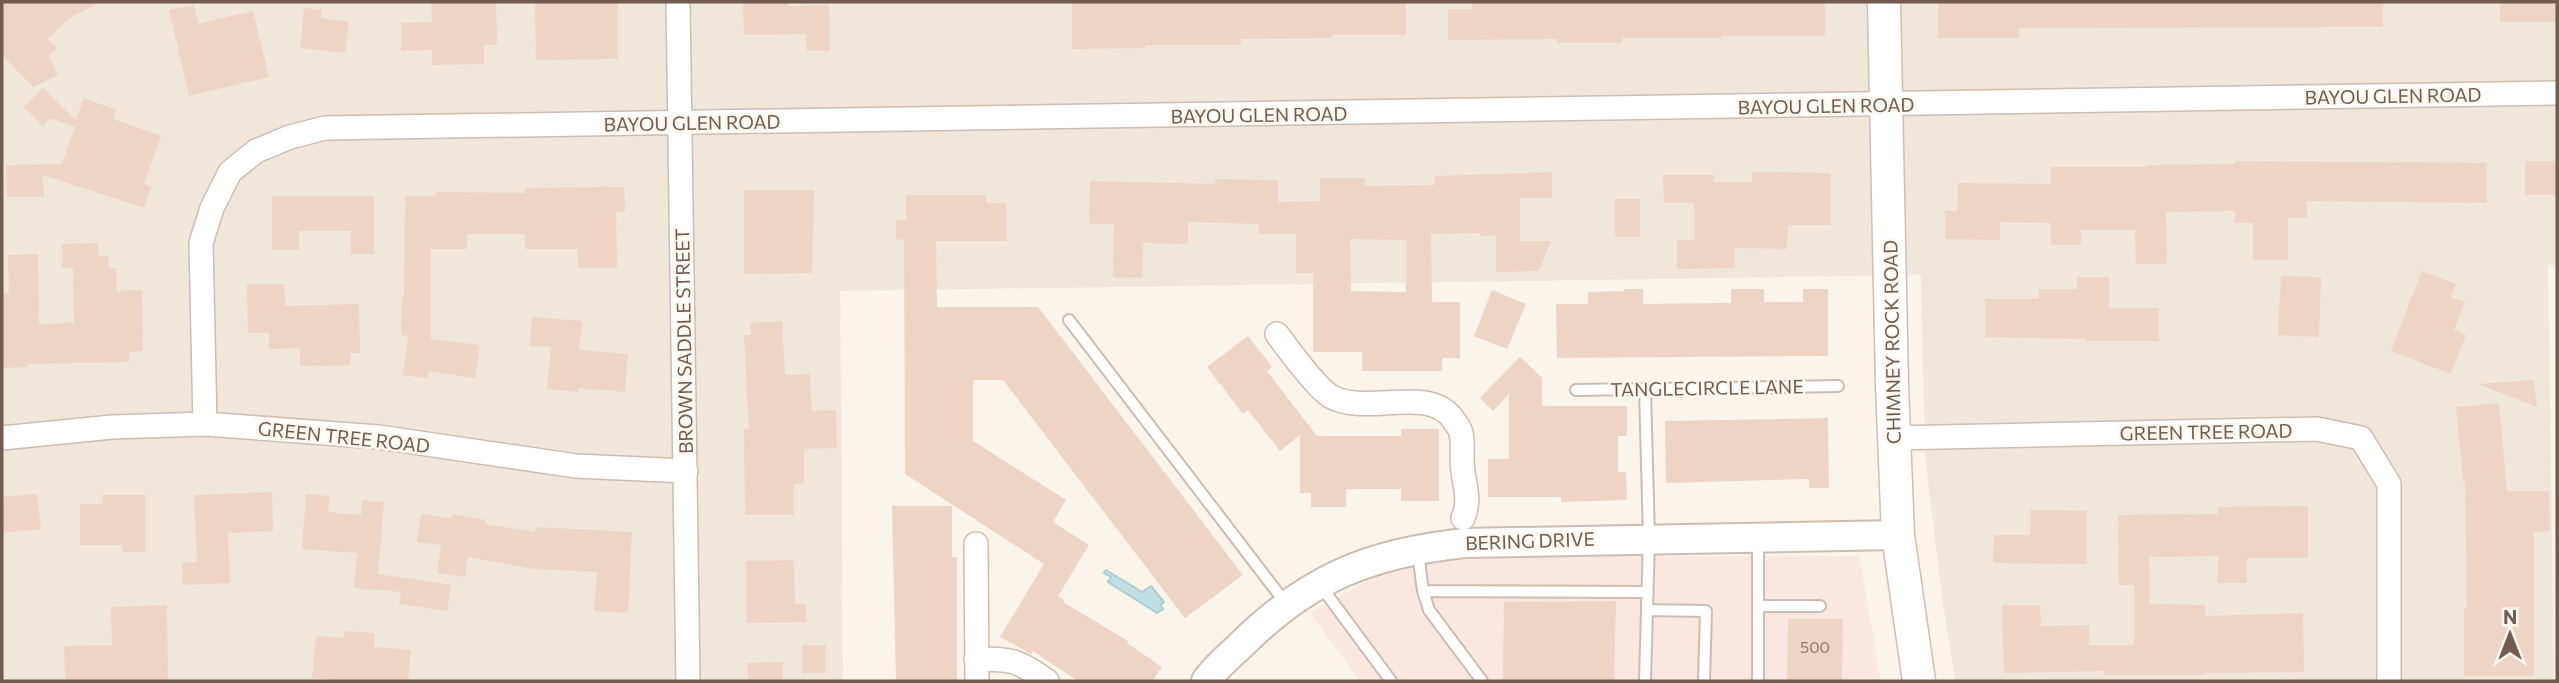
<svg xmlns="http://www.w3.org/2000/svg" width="2559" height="683" font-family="Commissioner,sans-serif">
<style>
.residential{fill:#f1e6da}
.commercial{fill:#f9e7e0}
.water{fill:#c1dfe2;stroke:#a8ced3;stroke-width:2}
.building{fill:#edd4c5;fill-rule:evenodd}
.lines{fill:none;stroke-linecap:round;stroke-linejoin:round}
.service-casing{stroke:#ccbcb1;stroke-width:14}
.minor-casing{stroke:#ccbcb1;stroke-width:26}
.tertiary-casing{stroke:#ccbcb1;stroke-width:32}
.secondary-casing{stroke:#d0beb2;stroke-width:35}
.service{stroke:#fff;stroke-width:10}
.minor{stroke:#fff;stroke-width:23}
.tertiary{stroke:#fff;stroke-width:28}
.secondary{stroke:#fff;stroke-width:32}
.labels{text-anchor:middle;stroke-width:5;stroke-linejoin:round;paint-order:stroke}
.number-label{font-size:16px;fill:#92796d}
.street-label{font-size:19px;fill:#735b50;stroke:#fdf8f1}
</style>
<rect width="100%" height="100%" fill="#faf4eb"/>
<path class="residential" d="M2 2H2557V265H2548L2554 681H1955L1942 596 1925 456 1921 275 840 291 843 681H2Z"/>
<path class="commercial" d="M1622 556H1859L1881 681H1360L1310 613 1386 571 1449 560Z"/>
<path class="water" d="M1106 570 1142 592 1151 586 1164 602 1160 605 1163 609 1157 613 1108 582 1111 577 1104 573Z"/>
<path class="building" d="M2 2H102L69 18 48 39 57 48 49 56 58 75 33 87 2 55Z
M431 2H496L497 45H484V64L432 65V50L401 51V23L432 22Z
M535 2H618V59L536 60Z
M743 2H788V6L829 5 830 51H807L806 34 744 35Z
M1072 2H1406V35H1332V38L1241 39V45H1145V48L1072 49Z
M1472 2H1825V36H1722V38H1622V43H1557V39L1448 40V9H1472Z
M1938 2H2383V27L2019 28V38H1938Z
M2500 2H2557V22H2500Z
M194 5 198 24 253 11 269 77 189 96 169 10Z
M304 8 322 10 321 18 349 22 345 53 300 48Z
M43 88 76 120 84 98 116 110 113 119 161 136 144 184 151 187 144 208 43 175 44 197H7L6 165 62 164 75 127 50 118 43 126 24 107Z
M2235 161 2487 163V203L2307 201V218H2288V260H2253V223H2235V211L2166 212 2167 264H2136L2135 230H2081V245H2051V223L2000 222V240L1945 239V211H1957L1958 183 2051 184V167H2147V165L2235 164Z
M2525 161H2557V195H2525Z
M1552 172V198H1520V241H1551L1539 271 1496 272V235L1480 236V233L1431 234 1432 302H1460V358H1442V371H1362V352H1313V273H1296V234H1259V224L1188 222V244L1143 243 1142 278 1113 277 1114 224H1089L1090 181 1215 184V179L1278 180V202L1320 201V178H1365V186L1435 185V176ZM1350 239 1406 240V292L1351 291Z
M1752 172 1831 173V225H1788L1787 249 1735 248V268L1677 269V240H1694V203H1664L1663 175H1714V182H1752Z
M624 187 625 211 616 212 617 268H578V249H525V234H467V249H431V339L480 345 475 378 428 371 427 378 403 375 408 336 401 335 402 297H404L405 196H436V192L525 193V188Z
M744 190H814L812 273 744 274Z
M906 195H986V203H1006L1007 241H936L937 307H1038L1243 575 1185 618 1003 380H973V441L1066 500 1053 522 1089 545 1058 596 1064 600 1063 602 1128 641 1127 643 1162 667 1152 681H1078L1033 651 1031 654 1000 637 1044 564 905 474 904 239 896 240V220H906Z
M272 196H374V254H351V231H299V250H272Z
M1615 199H1640V237H1615Z
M98 243 99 256H108L109 268H116L117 291 142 290 143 351 129 352V362L28 364V367L2 368V293H9L8 255 38 254 39 324 74 323 73 268H62V244Z
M2422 271 2456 284 2451 297 2465 302 2454 330 2466 335 2451 374 2391 351Z
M2281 276 2321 277 2319 337 2278 335Z
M2077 277H2109V308H2159V341H2086V339L1985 337V299H2039V289H2077Z
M247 284H284L285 306 359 304 360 353H350V365L300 366V348L269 349V333H248Z
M1624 289H1643V304L1731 303V289H1764V302H1803V289H1828V356L1557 358 1556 304H1588V292L1624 291Z
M1492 290 1526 304 1507 349 1474 336Z
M532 317 582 321 579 350 628 354 625 392 578 388V392L547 389 551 347 530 346Z
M782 321 785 375 810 374 812 411 836 410 837 448 804 449V483L794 484V515H745L744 429H749L744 335H751L750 323Z
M1248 336 1272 367 1267 371 1317 436H1401V429H1439V501H1401V489H1346V507H1311V493H1300V435L1280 451 1248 410 1243 414 1207 367Z
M1520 357 1542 378V406H1627V436H1618V472H1626L1627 500 1561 502V497H1488V459H1509V394L1493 411 1480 398Z
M2534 380 2537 407 2478 384Z
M2499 403 2507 491H2549L2550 531 2534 532V676H2464V608H2467L2465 482H2463L2456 407Z
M1828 418 1829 488H1809V479L1666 483 1665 421Z
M272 492 273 531 228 533 230 583 183 585 182 563 197 562 194 495Z
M37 494 41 529 2 533V497Z
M306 494 330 496 328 512 361 515 362 500 384 502 378 574 451 585 447 611 399 604 401 592 354 588 357 553 302 549Z
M102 495H146V552H123V545H80V504H102Z
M892 506H952V557H957V681H896Z
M2308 506V558H2247V583H2218V556L2149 557 2150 604 2205 605V616L2303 613 2304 672 2205 673V675H2104V671L2004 673 2002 605H2040L2041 626 2089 625V645H2134V585H2119L2118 515 2218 514V507Z
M2030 510 2087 511V564L1993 563 1994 535H2030Z
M421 514 451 518 452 514 486 520V524L535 532V527L632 532 628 613 594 611 597 572 533 569 468 557 465 577 437 573 441 545 417 542Z
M794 560 795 604H806V622L747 623 746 561Z
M1616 601 1614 681H1503L1504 602Z
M167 605 168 681H65L64 646 112 645 111 607Z
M1788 619H1843L1842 681H1787Z
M344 631 375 633 374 647 411 650 408 681H343L312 678 316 636 344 638Z
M802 645H826V673H803Z
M783 662V681H748L747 663Z"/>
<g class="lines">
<defs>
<path id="service" d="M1069 320 1287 605
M1576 390 1838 386
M1758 539V606H1820
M1418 553 1423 591 1429 610 1482 681
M1320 585 1391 681
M1423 591 1648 592
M1758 606V681
M1647 610 1706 611 1704 681
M1645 681 1649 538 1645 389"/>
<path id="minor" d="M678 2 688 681
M1277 334C1288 349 1316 387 1330 396 1366 417 1427 384 1453 419 1456 424 1460 428 1461 433 1463 441 1462 451 1462 460 1462 481 1472 497 1463 518
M205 424 201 243 212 208 230 172 256 151 290 137 325 128 2557 93
M2 438 112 427 205 424 379 437 576 466 686 471
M1893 438 2317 429 2361 438 2389 484V681
M976 544 977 681
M976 659C1013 659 1017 660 1047 681"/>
<path id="tertiary" d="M1206 681C1215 668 1228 657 1240 646 1308 578 1370 553 1465 543L1898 535"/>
<path id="secondary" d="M1884 2 1892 385 1898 535 1919 681"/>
</defs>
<use href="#service" class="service-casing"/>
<use href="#minor" class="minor-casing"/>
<use href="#tertiary" class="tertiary-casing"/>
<use href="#secondary" class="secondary-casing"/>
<use href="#service" class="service"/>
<use href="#minor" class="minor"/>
<use href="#tertiary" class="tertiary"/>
<use href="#secondary" class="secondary"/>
</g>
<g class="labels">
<g class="number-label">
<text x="1815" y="653">500</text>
</g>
<g class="street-label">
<text transform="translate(2393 96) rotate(-1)" y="7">BAYOU GLEN ROAD</text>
<text transform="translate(1826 106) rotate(-1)" y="7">BAYOU GLEN ROAD</text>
<text transform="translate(1259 115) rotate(-1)" y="7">BAYOU GLEN ROAD</text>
<text transform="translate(692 123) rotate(-1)" y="7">BAYOU GLEN ROAD</text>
<text transform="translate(684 341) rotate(-91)" y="7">BROWN SADDLE STREET</text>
<text transform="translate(1892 342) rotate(-91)" y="7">CHIMNEY ROCK ROAD</text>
<text transform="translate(1707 388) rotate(-1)" y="7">TANGLECIRCLE LANE</text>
<text transform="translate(2206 432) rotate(-1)" y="7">GREEN TREE ROAD</text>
<text transform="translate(344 437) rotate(6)" y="7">GREEN TREE ROAD</text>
<text transform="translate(1530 541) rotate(-2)" y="7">BERING DRIVE</text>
</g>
</g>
<rect width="2559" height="683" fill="none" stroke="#735b50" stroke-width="7"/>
<g transform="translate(2510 634)" stroke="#fdf8f1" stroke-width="5" paint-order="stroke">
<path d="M0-5L12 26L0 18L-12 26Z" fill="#735b50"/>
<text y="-10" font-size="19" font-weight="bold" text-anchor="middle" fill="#735b50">N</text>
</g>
</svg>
